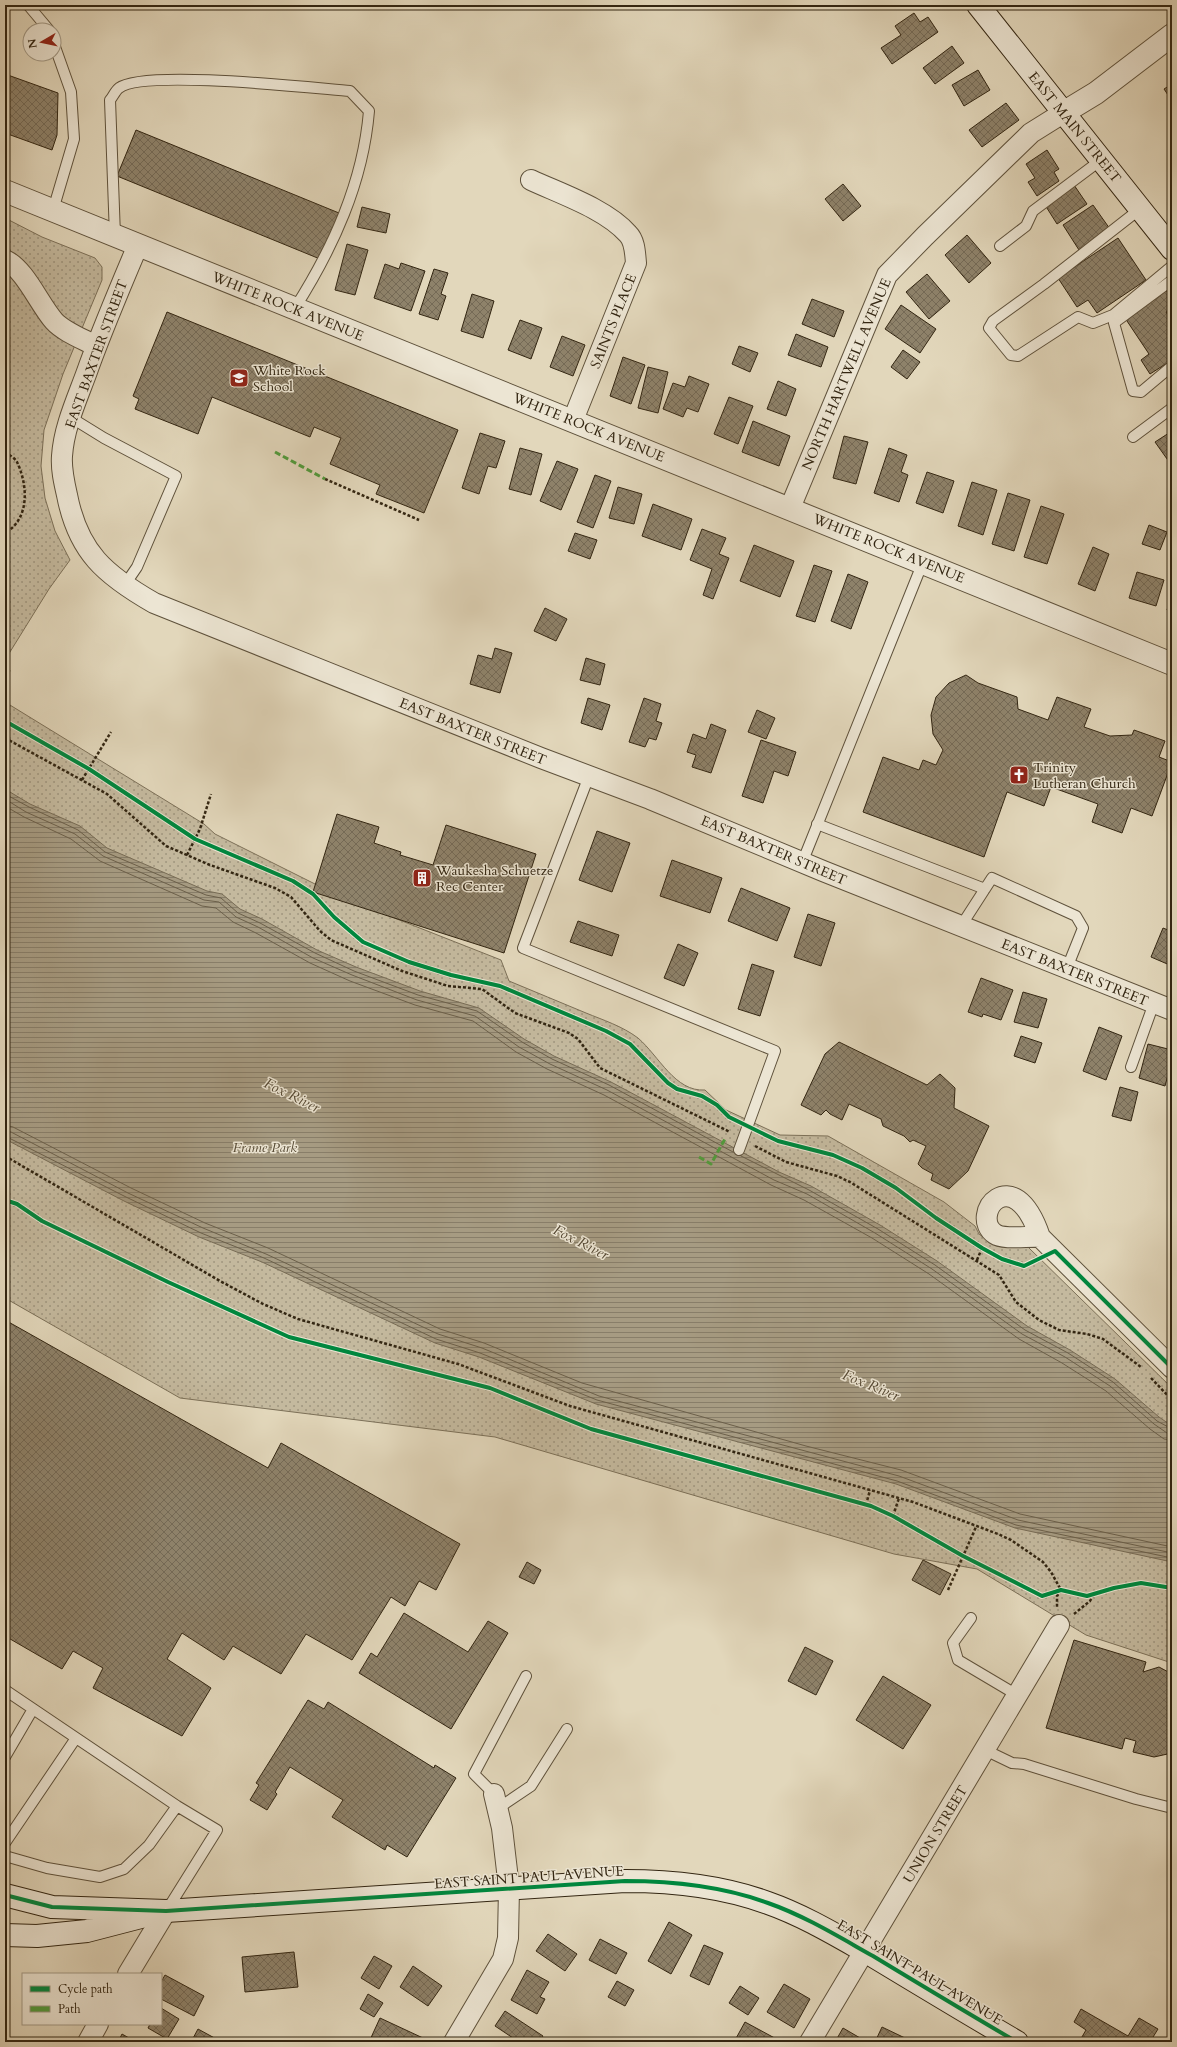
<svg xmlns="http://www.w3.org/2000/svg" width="1177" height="2047" font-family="Cardo,serif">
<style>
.grass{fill:url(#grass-dots);stroke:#7c7058}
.water{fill:url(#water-rules);stroke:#786c55}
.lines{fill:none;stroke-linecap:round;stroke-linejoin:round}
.shore{stroke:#6c604a;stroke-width:1}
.building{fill:url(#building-cross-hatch);stroke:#332612}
.service-casing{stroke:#5f523c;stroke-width:12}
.minor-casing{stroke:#5f523c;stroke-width:22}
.tertiary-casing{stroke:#5f523c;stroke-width:24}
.secondary-casing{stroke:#332612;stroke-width:24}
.path{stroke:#332612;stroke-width:2.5;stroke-dasharray:3 2;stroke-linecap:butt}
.service{stroke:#ece5d3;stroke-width:10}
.minor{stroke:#ece5d3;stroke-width:20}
.tertiary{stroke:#ece5d3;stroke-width:22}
.secondary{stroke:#ece5d3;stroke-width:22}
.quiet{stroke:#519c3c;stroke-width:3;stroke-dasharray:6 3;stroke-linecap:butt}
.cycleway-casing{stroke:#ece5d3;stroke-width:6}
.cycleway{stroke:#00873e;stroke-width:4}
.labels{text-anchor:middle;stroke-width:3;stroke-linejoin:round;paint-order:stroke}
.street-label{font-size:14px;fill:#332612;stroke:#ece5d3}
.poi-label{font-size:14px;fill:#332612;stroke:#ece5d3;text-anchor:start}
.park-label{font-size:14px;font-style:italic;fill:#574b35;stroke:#ece5d3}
.water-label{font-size:15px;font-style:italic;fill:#564934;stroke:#ece5d3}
</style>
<defs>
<pattern id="grass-dots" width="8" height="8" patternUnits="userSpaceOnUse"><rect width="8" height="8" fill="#c4b99e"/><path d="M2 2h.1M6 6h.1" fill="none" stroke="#a0967f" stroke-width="1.8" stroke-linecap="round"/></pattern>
<pattern id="water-rules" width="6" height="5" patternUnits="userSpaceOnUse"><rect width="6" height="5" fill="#a69b82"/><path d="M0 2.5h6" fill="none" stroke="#887e69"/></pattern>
<pattern id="building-cross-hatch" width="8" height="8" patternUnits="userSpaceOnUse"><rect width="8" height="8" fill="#8e826a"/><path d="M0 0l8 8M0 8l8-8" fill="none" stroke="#756a56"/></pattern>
</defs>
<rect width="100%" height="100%" fill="#e2d7bb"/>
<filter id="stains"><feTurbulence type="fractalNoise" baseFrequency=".005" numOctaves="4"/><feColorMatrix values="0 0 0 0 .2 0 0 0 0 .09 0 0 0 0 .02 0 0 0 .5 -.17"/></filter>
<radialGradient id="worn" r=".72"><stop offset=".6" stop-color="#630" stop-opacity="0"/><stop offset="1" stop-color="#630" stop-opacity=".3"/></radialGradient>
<path class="grass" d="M5 218 42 237 95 258 102 267V280L63 374 44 430 41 466 45 498 55 531 70 560 49 589 5 660Z
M5 702 204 824 215 834 341 897 501 960 509 981C535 992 560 1002 586 1013 603 1020 622 1026 638 1038 659 1056 675 1092 705 1090L726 1110 780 1135 828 1136 944 1202 975 1226 979 1234 992 1244 1007 1247 1027 1246 1030 1249 1172 1388V1663L1086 1635 977 1569 894 1554 495 1437 180 1398 5 1298Z"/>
<path class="water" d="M5 789 30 804 80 826 107 848 207 891 222 894 240 909 262 919 317 950 356 967 420 991 479 1008 524 1039 554 1056 611 1082 779 1172 811 1186 880 1225 937 1261 1027 1326 1070 1350 1115 1379 1159 1417 1172 1426V1562L1015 1528 896 1484 596 1404 479 1357 435 1343 262 1262 199 1237 124 1201 5 1139Z"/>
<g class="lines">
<path class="shore" d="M5 794 29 807 78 830 105 852 206 895 221 898 238 913 260 923 315 953 354 971 418 995 477 1011 522 1042 552 1059 609 1085 733 1152
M5 799 26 812 75 834 103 856 204 900 219 902 236 917 258 927 313 958 352 975 417 1000 475 1016 519 1047 550 1064 607 1090 774 1180 807 1194 875 1233 932 1269 1022 1334 1065 1357 1110 1386 1154 1424 1167 1433 1172 1434
M5 806 24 817 71 839 100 861 202 906 216 908 233 922 256 933 310 963 350 981 415 1005 473 1021 516 1052 547 1069 604 1095 771 1185 804 1200 872 1238 929 1274 1019 1339 1062 1363 1106 1391 1150 1429 1164 1439 1172 1440
M5 1125 13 1127 131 1188 205 1223 268 1248 440 1329 484 1343 582 1383 806 1446 901 1470 1020 1514 1172 1547
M5 1131 11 1132 128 1193 203 1228 266 1254 438 1334 482 1348 599 1396 899 1476 1018 1520 1172 1553
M5 1136 126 1197 201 1233 264 1258 436 1339 480 1353 597 1400 897 1481 1016 1525 1172 1558
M741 1156 809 1190 878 1229 935 1265 1025 1330 1068 1353 1113 1382 1157 1421 1172 1429"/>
</g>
<path class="building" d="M1052 5H1088V9H1052Z
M914 13 920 22 928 17 938 32 892 64 881 48 901 35 895 26Z
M952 46 964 63 935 84 923 68Z
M5 50H9L5 67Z
M978 70 990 90 964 106 952 85Z
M5 74 58 93 57 135 52 150 5 133Z
M1172 84V101L1164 89Z
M1006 103 1019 120 982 147 969 130Z
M136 130 339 213 320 259 117 176Z
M1047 150 1059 169 1054 172 1059 181 1037 196 1028 182 1035 178 1026 164Z
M843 184 861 206 843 221 825 199Z
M1074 185 1087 204 1057 224 1045 205Z
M1093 205 1110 229 1079 250 1063 225Z
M362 207 390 214 386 233 357 227Z
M967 235 991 263 969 283 945 255Z
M1118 238 1146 280 1097 313 1088 300 1077 307 1058 278Z
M347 244 368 250 355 295 335 290Z
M401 263 425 271 411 311 374 298 385 264 399 269Z
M434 269 448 273 441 294 446 296 438 320 419 314Z
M927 274 950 301 929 319 906 292Z
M1166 290 1172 300V309L1166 312 1172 321V360L1150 374 1141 360 1149 354 1125 318Z
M472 294 494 301 483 338 461 331Z
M812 299 844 311 834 337 802 324Z
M901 305 936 329 920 353 885 329Z
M167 312 458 430 424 513 376 494 380 485 330 464 341 438 314 427 310 437 212 397 198 434 135 409 139 399 133 396Z
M520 320 542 328 531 359 508 350Z
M796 334 828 347 821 367 788 355Z
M562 336 585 345 573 376 550 367Z
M739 346 758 353 750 372 732 364Z
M903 350 920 362 907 379 891 367Z
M623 357 645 365 631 404 610 396Z
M648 367 668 372 658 413 638 408Z
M689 376 709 384 698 412 687 408 683 417 663 409 673 383 685 387Z
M778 381 796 389 786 416 767 409Z
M729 397 753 406 738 444 714 434Z
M753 421 790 436 779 466 742 452Z
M1172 431V466L1155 442Z
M480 433 505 441 496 468 488 466 479 494 462 488Z
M844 436 868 442 856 484 833 478Z
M520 448 542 454 531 495 509 489Z
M889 448 907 455 901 472 908 475 899 502 874 493Z
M557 461 578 469 561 510 540 501Z
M927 472 954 481 943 513 916 503Z
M595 475 611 481 593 528 577 522Z
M972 482 997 490 983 535 958 526Z
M618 487 642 494 634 524 609 518Z
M1008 493 1030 500 1014 551 992 544Z
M653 504 692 519 681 550 642 536Z
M1041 506 1064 514 1047 564 1024 557Z
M1149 525 1167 532 1160 550 1142 544Z
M702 529 726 538 719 554 729 558 713 599 703 595 712 569 690 560Z
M575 533 597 540 590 559 568 551Z
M754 545 794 561 780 597 740 581Z
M1093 547 1109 554 1095 591 1078 584Z
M814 565 832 571 815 622 796 616Z
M1137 572 1164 580 1156 606 1129 598Z
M848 574 868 582 851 629 831 621Z
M1172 593V611L1167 610Z
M545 608 567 619 556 641 534 631Z
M495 648 512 653 500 693 470 684 478 655 492 659Z
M586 658 605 664 600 685 580 680Z
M966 675 978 683 1017 697 1018 709 1048 720 1057 697 1091 709 1084 727 1110 736 1132 735 1134 730 1165 741 1159 757 1172 762 1152 816 1131 808 1122 833 1092 822 1098 804 1051 787 1044 806 1007 792 984 857 863 812 883 757 919 770 923 760 936 765 943 750 933 734 931 715 936 697 949 683Z
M588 698 610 705 602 730 581 723Z
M644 698 661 704 656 721 662 723 656 740 649 738 645 747 629 742Z
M757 710 775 718 766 739 748 732Z
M711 724 726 730 711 773 692 767 696 755 687 752 693 734 706 739Z
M761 740 796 752 788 776 774 771 763 803 742 796Z
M337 814 379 827 374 843 401 852 400 855 433 865 446 825 536 854 504 953 313 892Z
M597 831 630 843 612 892 579 880Z
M672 860 722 878 710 913 660 896Z
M741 888 790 908 777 941 728 921Z
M808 914 835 923 821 966 794 957Z
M578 921 619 935 612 956 570 942Z
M1172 921V966L1151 957 1163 928 1168 930Z
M678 944 698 953 684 986 664 978Z
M752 964 774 971 760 1016 738 1009Z
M981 978 1013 990 1001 1020 983 1014 982 1017 968 1012Z
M1023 992 1047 999 1038 1028 1014 1022Z
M1099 1027 1122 1036 1106 1080 1083 1071Z
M1021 1036 1042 1043 1035 1063 1014 1056Z
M839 1042 927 1085 940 1074 955 1088 954 1108 989 1126 968 1171 949 1189 931 1180 933 1174 922 1168 918 1164 926 1146 913 1140 910 1142 904 1136 883 1126 881 1119 849 1104 842 1120 830 1114 826 1110 821 1115 801 1105 825 1054Z
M1148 1044 1172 1050V1060L1165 1086 1139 1078Z
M1120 1087 1138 1092 1131 1121 1112 1116Z
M5 1320 268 1468 281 1443 460 1544 436 1590 419 1581 405 1606 391 1597 352 1660 306 1634 281 1674 233 1646 224 1660 182 1633 167 1659 211 1688 182 1736 93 1688 103 1668 73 1651 62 1669 5 1636Z
M923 1560 951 1574 940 1595 912 1580Z
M527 1562 541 1570 534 1584 519 1577Z
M404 1613 468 1652 488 1621 508 1633 451 1729 359 1673 371 1653 377 1657Z
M1074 1640 1146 1662 1143 1672 1159 1667 1172 1674V1753L1154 1757 1133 1752 1136 1741 1125 1738 1122 1749 1046 1728Z
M805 1647 833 1661 816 1695 788 1681Z
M883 1676 931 1705 903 1749 856 1720Z
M308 1700 324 1709 328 1702 434 1768 435 1765 456 1778 407 1857 387 1845 385 1850 332 1817 343 1800 290 1767 275 1792 277 1794 267 1810 250 1800 259 1785 256 1783Z
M669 1922 692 1935 671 1974 648 1961Z
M548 1934 577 1954 565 1971 536 1951Z
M600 1939 627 1953 616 1974 589 1960Z
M704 1945 723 1953 709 1985 690 1976Z
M294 1952 298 1987 245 1992 242 1957Z
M374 1956 392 1966 379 1989 361 1978Z
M413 1966 442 1986 428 2006 400 1987Z
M527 1970 549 1982 540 1997 545 1999 537 2014 511 2000Z
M165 1975 204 1996 194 2016 161 1999V1982Z
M617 1981 634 1990 625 2006 608 1997Z
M784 1984 810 1999 794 2028 767 2012Z
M740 1986 759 1998 748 2015 729 2003Z
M368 1994 383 2003 374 2017 360 2009Z
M161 2008 179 2019 167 2039 148 2028 150 2024H161Z
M1081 2009 1128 2036 1139 2018 1158 2029 1150 2042H1079L1086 2030 1074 2022Z
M505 2011 543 2036 539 2042H519L495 2026Z
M380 2018 423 2038 421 2042H369Z
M745 2022 782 2042H734Z
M882 2027 905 2038 903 2042H875Z
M843 2028 867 2042H835Z
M198 2029 220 2041 219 2042H191Z
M122 2034 136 2042H118Z"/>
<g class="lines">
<defs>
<path id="service" d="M28 5 49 30
M1140 209 1044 284 993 321 989 328 1011 355 1018 356 1078 317 1093 323 1113 315 1172 266
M53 210 74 139 71 92 54 44
M115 236 110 100C113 97 115 91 119 88 143 69 312 88 350 91L369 111C363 183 333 248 295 308
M1000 246 1026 226 1033 211 1101 160
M1172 280 1114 323 1133 391 1141 392 1172 366
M70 417 104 438 176 476 137 567 124 586
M1133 437 1172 408
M589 776 523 948 775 1051 739 1150
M817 824 985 889
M802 863 923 562
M961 926 992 878 1076 916 1083 928 1067 968
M1131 1067 1154 1003
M971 1618 953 1643 958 1660 1017 1695
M5 1690 177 1806 217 1830 167 1910
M985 1750 1012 1763 1024 1764 1136 1799 1172 1808
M5 1757 33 1709
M494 1794 474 1774 526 1676
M497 1809 531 1786 567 1729
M5 1843 76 1738
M5 1856 47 1868 100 1877 124 1869 149 1845 177 1806"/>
<path id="minor" d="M531 180C561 194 606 209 628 234 635 241 635 253 636 263L573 420
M138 245C121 285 104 325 89 366 79 395 64 425 62 456 61 469 64 482 67 495 78 552 105 575 154 603L541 758 650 799 823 871 1172 1010
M5 260C25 269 39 304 54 321 64 332 83 339 96 346
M790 508 887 275 925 236 1031 133 1063 113
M1040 1237C1028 1236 1004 1240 995 1234 968 1216 1013 1157 1040 1237L1172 1368
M128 1974 166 1911
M88 2042 98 2024
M454 2042 503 1959 508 1938 509 1888 502 1828 494 1794
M810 2042 1059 1625"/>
<path id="tertiary" d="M1063 113 1096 93 1172 35
M5 191 1172 664"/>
<path id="secondary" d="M978 5 1172 249
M5 1895 52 1907 166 1911 625 1881C673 1881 722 1886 768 1903 805 1916 839 1937 873 1956 921 1985 969 2014 1017 2042
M5 1935 37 1936 87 1931 141 1917"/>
</defs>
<use href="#service" class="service-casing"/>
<use href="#minor" class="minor-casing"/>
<use href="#tertiary" class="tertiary-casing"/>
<use href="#secondary" class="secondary-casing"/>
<path class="path" d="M5 452C9 455 15 458 17 462 28 485 30 519 5 533
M325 479 419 520
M5 672 10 670
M5 738 107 794 166 846 210 865 275 888 291 897 320 931 331 940 402 971 448 986 482 989 515 1013 569 1033 578 1039 600 1068 730 1132
M82 780 111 732
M187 855 200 829 211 794
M755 1146 786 1162 837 1176 850 1182 999 1275 1016 1302 1039 1320 1059 1330 1087 1334 1103 1339 1141 1367
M5 1156 220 1281 263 1304 298 1319 458 1364 570 1406 913 1502 998 1534 1011 1540 1043 1562 1051 1572 1061 1590 1057 1596V1607
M977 1260 982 1248
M1151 1378 1172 1400
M866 1505 870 1490
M893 1516 899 1498
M948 1590 976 1527
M1074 1614 1090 1601 1094 1594"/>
<use href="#service" class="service"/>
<use href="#minor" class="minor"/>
<use href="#tertiary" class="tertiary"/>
<use href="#secondary" class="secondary"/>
<path class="quiet" d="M275 452 325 479
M699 1157 711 1164 726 1137"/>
<defs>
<path id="cycleway" d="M5 721 89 769 195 839 293 881 313 894 334 917 363 942 409 962 451 975 500 986 606 1031 630 1044 668 1083 677 1089 702 1096 717 1105 729 1117 778 1141 833 1155 862 1168 896 1188 936 1218 982 1248 1002 1259 1024 1266 1055 1251 1172 1368
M5 1200 17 1204 42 1221 168 1282 289 1337 490 1388 591 1429 871 1506 893 1516 963 1556 1042 1596 1061 1590 1087 1596 1114 1588 1141 1583 1172 1588
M5 1895 52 1907 166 1911 625 1881C673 1881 722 1886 768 1903 805 1916 839 1937 873 1956 921 1985 969 2014 1017 2042"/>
</defs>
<use href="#cycleway" class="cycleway-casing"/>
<use href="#cycleway" class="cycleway"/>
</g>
<defs>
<symbol id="school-square" viewBox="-11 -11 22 22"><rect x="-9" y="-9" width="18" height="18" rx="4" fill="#8f2418" stroke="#ece5d3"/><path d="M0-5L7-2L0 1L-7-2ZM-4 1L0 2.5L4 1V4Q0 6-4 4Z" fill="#fff"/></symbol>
<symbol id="church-square" viewBox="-11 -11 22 22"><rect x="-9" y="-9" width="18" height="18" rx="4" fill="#8f2418" stroke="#ece5d3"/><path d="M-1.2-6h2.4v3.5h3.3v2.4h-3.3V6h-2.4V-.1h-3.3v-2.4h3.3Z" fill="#fff"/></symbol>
<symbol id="building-square" viewBox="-11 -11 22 22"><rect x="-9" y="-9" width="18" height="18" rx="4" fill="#8f2418" stroke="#ece5d3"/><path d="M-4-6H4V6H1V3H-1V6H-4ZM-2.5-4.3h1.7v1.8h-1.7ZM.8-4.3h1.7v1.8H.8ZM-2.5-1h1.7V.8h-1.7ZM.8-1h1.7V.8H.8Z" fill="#fff"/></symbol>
</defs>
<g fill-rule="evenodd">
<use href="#school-square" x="228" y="367" width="22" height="22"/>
<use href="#church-square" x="1008" y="764" width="22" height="22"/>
<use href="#building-square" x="411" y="867" width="22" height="22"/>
</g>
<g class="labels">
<g class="street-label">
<text transform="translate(1075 127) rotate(51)" y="5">EAST MAIN STREET</text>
<text transform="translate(288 306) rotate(22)" y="5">WHITE ROCK AVENUE</text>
<text transform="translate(613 321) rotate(-68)" y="5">SAINTS PLACE</text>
<text transform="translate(96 354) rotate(-70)" y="5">EAST BAXTER STREET</text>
<text transform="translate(846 374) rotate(-67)" y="5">NORTH HARTWELL AVENUE</text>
<text transform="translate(589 427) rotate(22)" y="5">WHITE ROCK AVENUE</text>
<text transform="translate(889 548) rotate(22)" y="5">WHITE ROCK AVENUE</text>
<text transform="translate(473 731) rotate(22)" y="5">EAST BAXTER STREET</text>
<text transform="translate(774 850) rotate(23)" y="5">EAST BAXTER STREET</text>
<text transform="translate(1075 972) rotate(22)" y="5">EAST BAXTER STREET</text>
<text transform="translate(935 1834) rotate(-59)" y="5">UNION STREET</text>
<text transform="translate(529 1877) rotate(-4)" y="5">EAST SAINT PAUL AVENUE</text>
<text transform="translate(920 1972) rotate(31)" y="5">EAST SAINT PAUL AVENUE</text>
</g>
<g class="poi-label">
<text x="253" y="375">White Rock<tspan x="253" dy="16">School</tspan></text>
<text x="1033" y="772">Trinity<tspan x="1033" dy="16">Lutheran Church</tspan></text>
<text x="436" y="875">Waukesha Schuetze<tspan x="436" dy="16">Rec Center</tspan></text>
</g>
<g class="park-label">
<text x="265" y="1152">Frame Park</text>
</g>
<g class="water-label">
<text transform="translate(292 1095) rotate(26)" y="5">Fox River</text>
<text transform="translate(581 1242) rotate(27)" y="5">Fox River</text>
<text transform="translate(871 1385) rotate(22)" y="5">Fox River</text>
</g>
</g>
<rect width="1177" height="2047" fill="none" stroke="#e2d7bb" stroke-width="20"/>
<rect x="6" y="6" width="1165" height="2035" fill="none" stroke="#332612" stroke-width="2"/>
<rect x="10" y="10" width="1157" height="2027" fill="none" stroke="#332612"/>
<rect x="22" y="1973" width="140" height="52" fill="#ece5d3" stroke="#a29986"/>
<rect x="30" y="1986" width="20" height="6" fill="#00873e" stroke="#a29986"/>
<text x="58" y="1993" font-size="12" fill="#332612">Cycle path</text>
<rect x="30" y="2006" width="20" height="6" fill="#519c3c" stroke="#a29986"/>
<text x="58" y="2013" font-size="12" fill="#332612">Path</text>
<g transform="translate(42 42) rotate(261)"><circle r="19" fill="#ece5d3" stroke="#a29986"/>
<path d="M0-3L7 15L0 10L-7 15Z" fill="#8f2418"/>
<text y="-6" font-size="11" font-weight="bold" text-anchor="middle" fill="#332612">N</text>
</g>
<rect width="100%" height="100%" filter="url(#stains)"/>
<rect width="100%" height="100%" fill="url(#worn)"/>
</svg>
